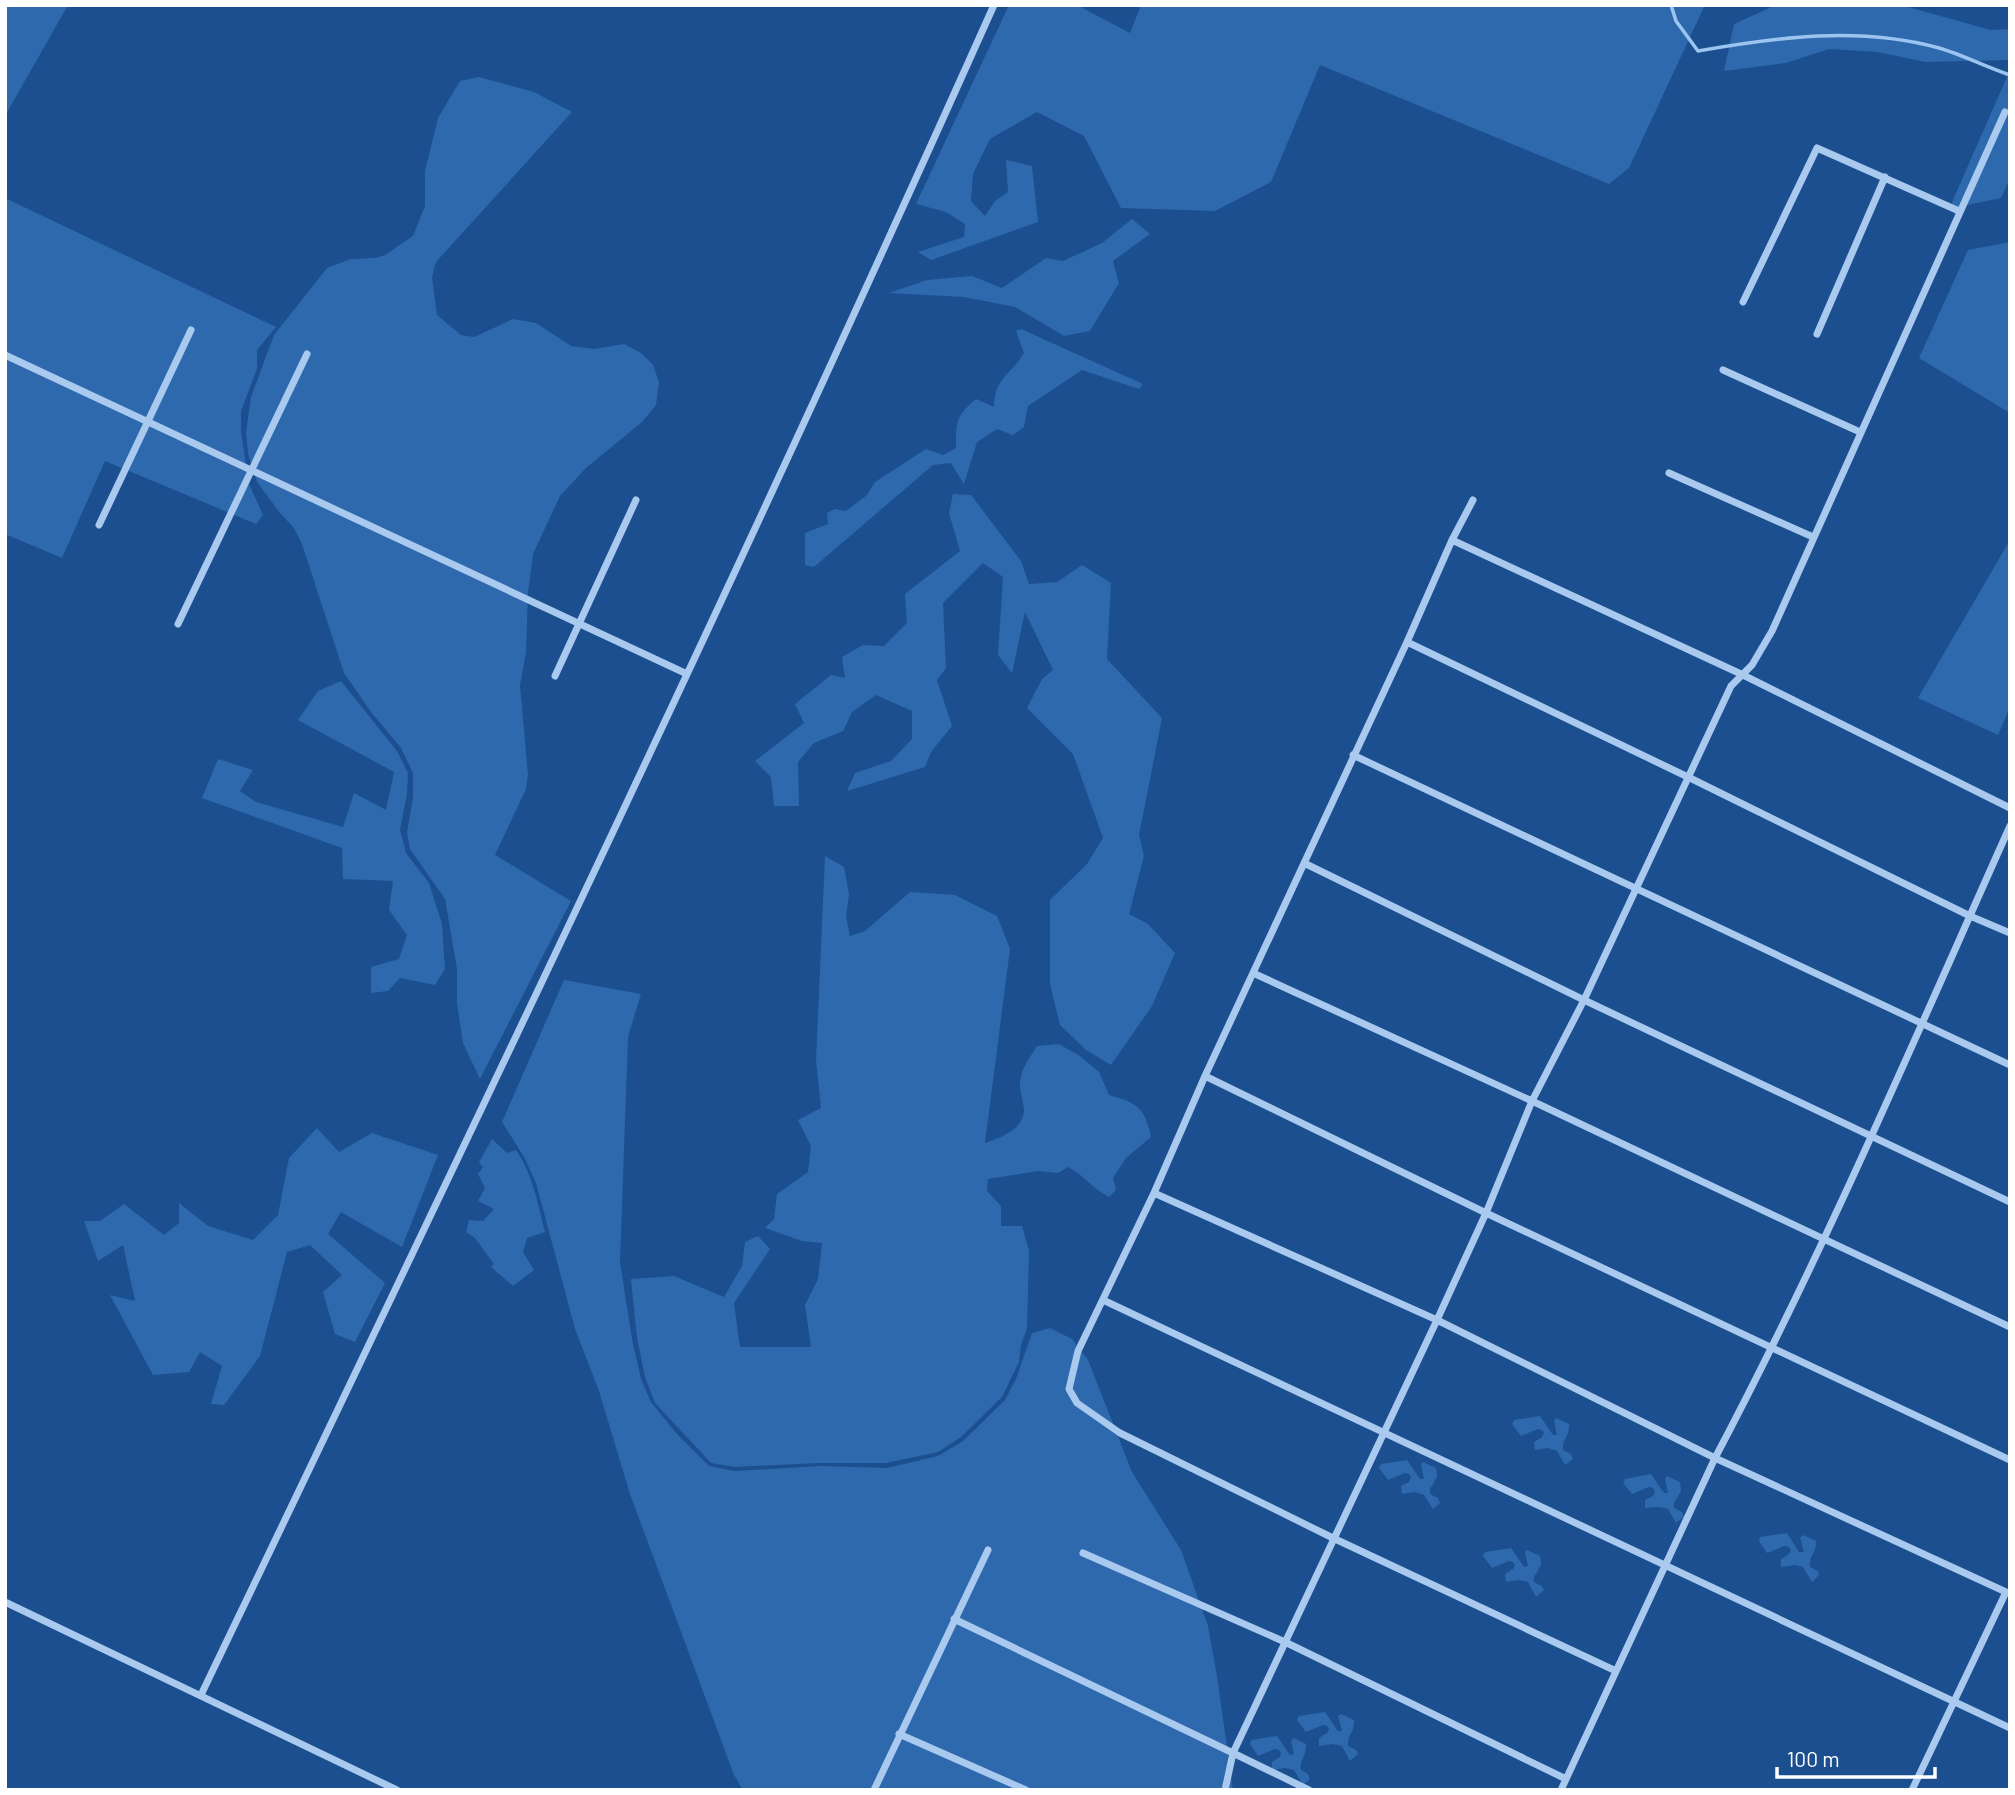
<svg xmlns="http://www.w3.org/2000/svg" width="2015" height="1795" font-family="Barlow,sans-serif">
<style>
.green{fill:#2e69ad}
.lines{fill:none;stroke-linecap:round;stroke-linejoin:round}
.stream{stroke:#9cc4f0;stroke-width:3.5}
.minor{stroke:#a9c9ee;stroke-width:7}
</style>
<rect width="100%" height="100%" fill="#1b4f8f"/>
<path class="green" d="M5 5H68L5 116Z
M1009 5H1077L1130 33 1141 5H1705L1629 168 1609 184 1320 65 1271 182 1215 211 1121 208 1084 136 1037 112 990 139 973 174 971 201 985 216 995 201 1008 192 1006 160 1032 166 1038 222 931 260 918 252 964 237 965 224 946 212 916 204Z
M1776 5H1901L1991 30 2010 29V60L1925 62 1878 52 1829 49 1786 63 1724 71 1734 24Z
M2010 70V178L2001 198 1949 209Z
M479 77 534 92 572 112 436 262 432 277 437 315 461 335 474 337 513 319 536 323 571 346 594 349 624 344 641 353 653 365 659 382 656 405 642 422 586 468 560 496 533 554 528 593 526 652 520 685 528 775 526 789 495 855 571 901 480 1079 463 1043 457 1003V969L445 899 410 849 407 833 413 797V773L401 748 371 712 344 673 302 544 294 528 280 513 257 482 248 454 246 432 251 397 274 335 327 268 351 259 375 258 385 255 413 236 425 206V171L438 118 460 81Z
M5 198 276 327 257 350V369L241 411V431L249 484 263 515 256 524 105 461 62 558 5 534Z
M1132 219 1150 234 1113 261 1119 283 1090 331 1064 336 1015 307 964 297 889 293 927 280 972 276 1002 288 1046 258 1063 261 1102 243Z
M2010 242V413L1919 358 1968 250Z
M1021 329 1143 384 1139 389 1082 370 1028 406 1024 427 1013 435 997 429 977 442 964 484 951 463 933 465 814 567 805 565V533L828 524 827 513 835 509 846 511 867 495 875 482 926 449 943 455 956 448C956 421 956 416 976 399L994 407C994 378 1011 375 1024 353L1016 331Z
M953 494 971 495 1021 561 1029 584 1057 582 1082 565 1111 583 1107 659 1162 718 1139 835 1144 856 1129 914 1148 924 1175 953 1152 1006 1111 1065 1086 1050 1060 1025 1050 984V900L1087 864 1103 838 1073 754 1027 708 1042 679 1053 670 1025 612 1012 673 998 655 1003 577 983 563 943 603 946 668 937 680 952 726 931 752 925 767 847 791 855 773 891 761 912 739V711L876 695 852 712 843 731 814 743 798 762 799 806H774L771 777 755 761 804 723 795 704 831 675 845 678 842 657 863 645 884 646 907 623 905 594 960 551 949 513Z
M2010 540V707L1998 735 1918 698Z
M341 681 397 751 408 773 407 794 400 830 406 853 429 883 442 924 445 969 435 985 400 978 388 991 371 993V967L399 959 407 935 389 910 393 881 343 879 342 848 202 798 218 759 253 770 240 791 256 802 343 827 354 793 386 810 394 772 298 720 318 691Z
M825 856 844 867 849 894 846 917 850 936 865 931 910 892 955 895 997 916 1010 949 985 1143C1001 1137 1024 1130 1024 1109 1023 1099 1019 1090 1020 1081 1022 1067 1030 1057 1037 1046L1059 1044 1080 1056 1099 1072 1109 1095C1138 1103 1145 1108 1151 1137L1126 1158 1113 1178 1116 1190 1109 1197C1092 1188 1084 1175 1068 1167L1058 1173 1038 1171 988 1179 987 1191 1001 1206V1226H1022L1029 1251 1027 1328 1021 1345 1019 1362 1002 1397 961 1437 938 1452 886 1463H819L735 1467 711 1463 655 1403 645 1377 637 1338 631 1279 674 1276 724 1297 742 1266 745 1242 758 1236 770 1249 734 1303 740 1347H811L805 1305 818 1279 822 1243 802 1241 765 1228 774 1219 777 1194 808 1172 811 1146 798 1120 821 1108 816 1060Z
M564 980 641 994 628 1037 620 1262 632 1339 641 1379 651 1402 677 1434 709 1466 735 1471 820 1466 887 1468 938 1456 963 1441 1005 1400 1016 1379 1032 1333 1050 1328 1072 1339 1088 1360 1132 1472 1181 1550 1208 1626 1217 1676 1233 1790H743L734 1775 630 1494 599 1391 575 1329 536 1183 524 1157 502 1122Z
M317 1128 339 1152 372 1133 438 1155 402 1247 341 1212 328 1234 385 1283 355 1342 335 1334 323 1292 342 1275 310 1245 287 1252 260 1356 224 1405 211 1404 222 1366 200 1352 189 1372 153 1375 110 1295 135 1301 123 1245 98 1261 84 1221H100L124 1204 164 1235 179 1223V1203L208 1226 253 1240 278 1215 289 1158Z
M492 1139 507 1153 516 1150C533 1175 538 1204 545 1232L527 1238 523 1252 534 1270 513 1286 491 1267 494 1264 475 1238 466 1232 469 1220 483 1221 494 1209 478 1201 485 1188 478 1174 483 1167 479 1162Z
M1540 1416 1553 1435H1557L1554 1421 1556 1418 1569 1424C1570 1436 1562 1439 1563 1450L1571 1454 1573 1459 1565 1465 1557 1451 1548 1448 1535 1450 1534 1442 1542 1437 1544 1433 1542 1430 1538 1429 1521 1436 1512 1424 1514 1420Z
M1407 1460 1420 1479H1424L1421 1465 1423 1462 1436 1468 1437 1477 1430 1489V1494L1438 1498 1440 1503 1433 1509 1424 1495 1415 1492 1402 1494 1401 1486 1409 1482 1411 1477 1409 1474 1405 1473 1388 1480 1379 1468 1381 1464Z
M1651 1474 1664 1493H1668L1665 1479 1667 1476 1680 1482 1681 1491 1674 1503V1508L1682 1512 1684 1517 1676 1523 1668 1509 1659 1507 1645 1508V1500L1653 1496 1655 1492 1653 1488 1649 1487 1632 1494 1623 1483 1625 1479Z
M1787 1533 1799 1552H1804L1800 1538 1803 1535 1816 1541C1817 1553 1808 1556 1810 1567L1818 1571 1819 1575 1812 1582 1803 1567 1795 1565 1781 1567V1559L1789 1554 1791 1550 1789 1547 1784 1546 1767 1553 1759 1541 1760 1537Z
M1511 1548 1524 1567 1528 1566 1525 1552 1527 1550 1540 1556 1541 1565 1534 1577V1582L1542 1586 1544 1590 1536 1597 1528 1582 1519 1580 1506 1582 1505 1574 1513 1569 1515 1565 1513 1562 1509 1561 1492 1568 1483 1556 1485 1552Z
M1325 1712 1338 1731H1342L1338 1716 1341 1714 1354 1720C1355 1732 1347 1735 1348 1746L1356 1750 1358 1754 1350 1761 1342 1746 1333 1744 1319 1746V1738L1327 1733 1329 1729 1327 1726 1323 1725 1306 1732 1297 1720 1299 1716Z
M1277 1736 1290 1755 1294 1754 1291 1741 1294 1738 1306 1744C1307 1755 1299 1760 1301 1770L1308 1774 1310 1779 1303 1785 1294 1770 1285 1768 1272 1770V1762L1280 1757 1281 1753 1279 1750 1275 1749 1258 1756 1250 1744 1251 1740Z"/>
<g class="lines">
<path class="stream" d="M1671 5 1676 21 1698 51C1778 37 1859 26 1939 48 1963 55 1986 67 2010 75"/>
<path class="minor" d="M1743 302 1817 148 1959 211
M1817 334 1885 177
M5 355 687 674
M1723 370 1860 432
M1669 473 1813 537
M1473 500 1452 540 1407 642 1690 778 1970 916 2010 933
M99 525 191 330
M1452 540 1741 674 2010 808
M178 624 307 354
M1407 642 1205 1076 1154 1193 1078 1351 1069 1389 1077 1403 1120 1433 1333 1538 1616 1671
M555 676 636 500
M1353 755 2010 1065
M1304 863 1584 1000 2010 1202
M1253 973 1532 1101 2010 1327
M1205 1076 1486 1213 2010 1460
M1154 1193 1437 1320 1715 1458 1561 1790
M1103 1300 2010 1728
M1083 1553 1285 1642 1566 1779
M5 1602 397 1790
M954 1619 1233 1753 1225 1790
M201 1695C470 1134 740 573 994 5
M899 1734 1026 1790
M874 1790 988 1550
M1309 1790 1233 1753 1437 1320 1486 1213 1532 1101 1584 1000 1731 686 1752 665 1772 631 2005 112
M1912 1790 2006 1592 1715 1458C1824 1252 1915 1038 2010 826"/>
</g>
<rect width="2015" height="1795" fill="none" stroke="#ffffff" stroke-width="14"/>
<path d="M1777 1767v10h158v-10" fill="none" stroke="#ffffff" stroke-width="3.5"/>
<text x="1787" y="1767" font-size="21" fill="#ffffff" stroke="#1b4f8f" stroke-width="5" paint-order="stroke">100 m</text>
</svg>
